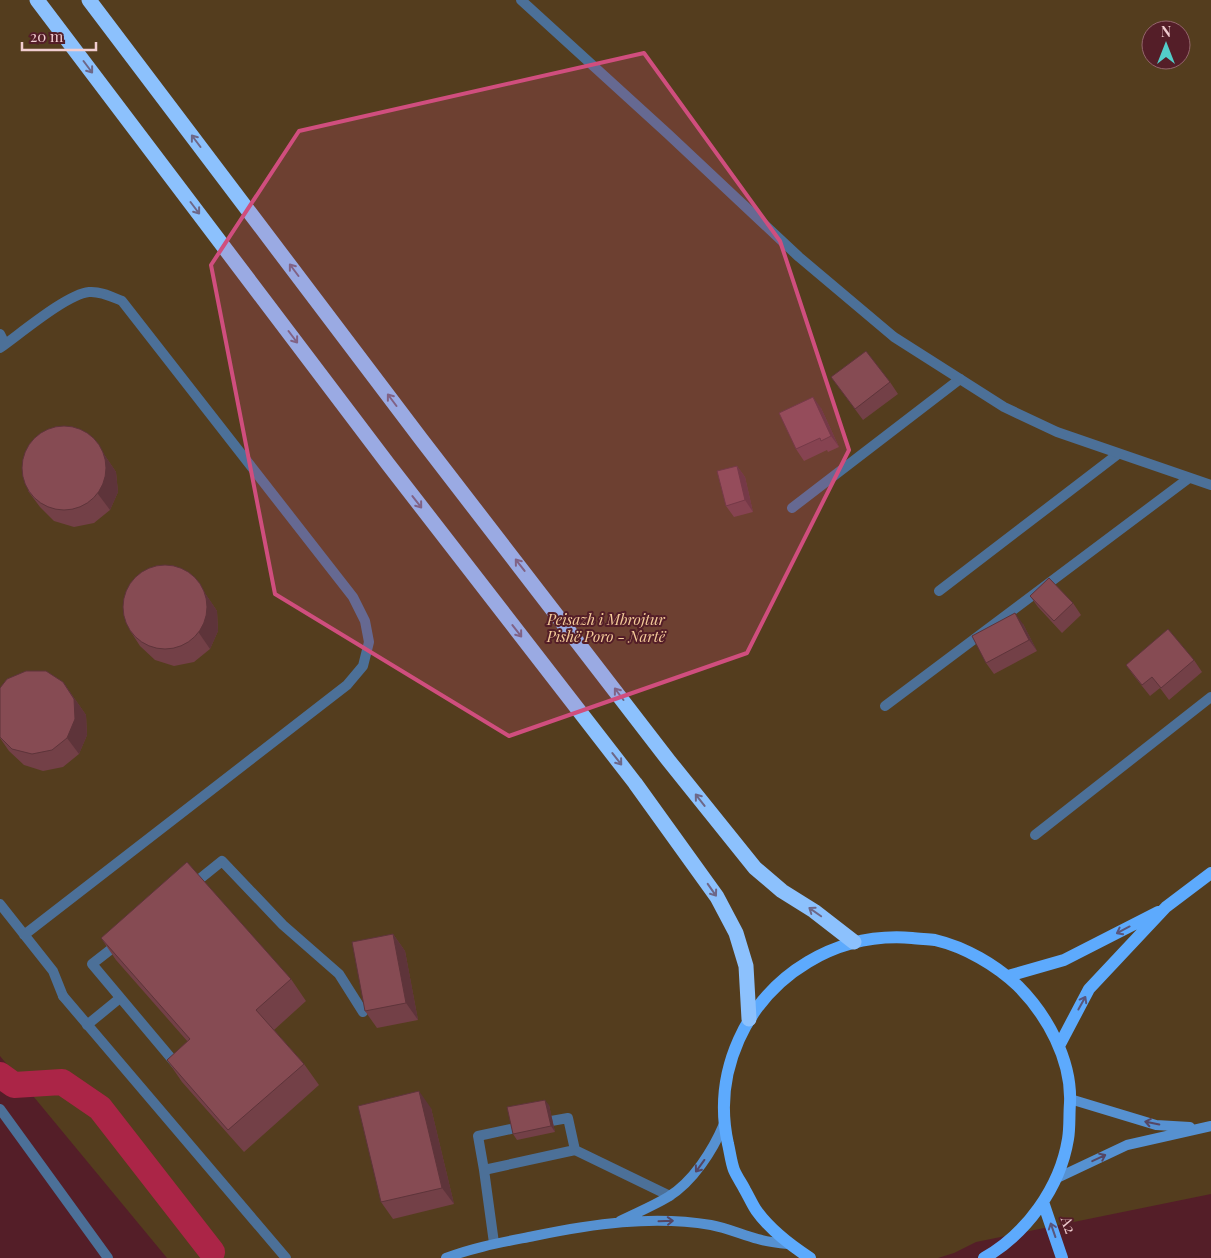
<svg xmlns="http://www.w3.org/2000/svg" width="1211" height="1258" font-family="'Playfair Display',serif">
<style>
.green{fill:#543d1e;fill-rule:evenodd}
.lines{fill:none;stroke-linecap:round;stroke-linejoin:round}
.canal{stroke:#ab2547;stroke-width:26}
.service{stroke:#4c7098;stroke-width:10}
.minor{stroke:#4c7098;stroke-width:10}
.tertiary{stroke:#4c7098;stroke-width:10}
.secondary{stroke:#5691d1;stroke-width:10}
.primary{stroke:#5daafd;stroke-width:12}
.motorway{stroke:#8cc1fd;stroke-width:15}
.wall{fill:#734047}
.shaded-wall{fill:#5e343a}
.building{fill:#864b53;stroke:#5e343a}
.oneway{stroke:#6d6788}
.oneway2{stroke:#58567d}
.oneway3{stroke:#554663}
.marked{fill:#d04e7e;fill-opacity:0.2;stroke:#d04e7e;stroke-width:4;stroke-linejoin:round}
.labels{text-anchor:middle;stroke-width:4;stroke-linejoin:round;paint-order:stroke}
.park-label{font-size:15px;font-style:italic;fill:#f4cb99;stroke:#541e28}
.street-label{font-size:15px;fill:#f1cdd0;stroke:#541e28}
</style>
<rect width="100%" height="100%" fill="#541e28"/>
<path class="green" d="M0 0H1211V1194L976 1242 954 1253 938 1258H167L0 1056ZM1151 30H1181V60H1151Z"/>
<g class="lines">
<path class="canal" d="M0 1075 14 1085 62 1082 100 1108 212 1252"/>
<path class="service" d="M0 334 5 344
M0 348C20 334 67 294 89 292 101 291 112 297 122 301L353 597 365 621 369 642 363 666 347 685 24 935
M792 508 960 379
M939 591 1118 454
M885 706 1189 478
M1035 835 1211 697
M191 886 222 861 283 925 339 974 363 1012
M0 904 53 971 63 996
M119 943 92 964 176 1064
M87 1025 120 998
M540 1123 568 1118 575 1150
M484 1170 478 1136 525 1126
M494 1243 484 1170 575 1150 670 1196"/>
<path class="minor" d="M521 0 668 134 799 257 894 337 1004 407 1057 432 1211 485
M63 996 286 1258"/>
<path class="tertiary" d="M0 1109 108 1258"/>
<path class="secondary" d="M1070 1099 1156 1125 1190 1127
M1055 1179 1127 1145 1211 1126
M620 1221C636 1213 653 1206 668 1197 693 1182 713 1150 724 1124
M446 1258C474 1247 504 1242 534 1236 592 1224 652 1215 711 1225 727 1228 743 1235 758 1239 768 1242 778 1243 788 1244"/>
<path class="primary" d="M1008 976 1064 960 1158 912
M1059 1046 1089 989 1166 907 1211 873
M1043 1202 1062 1258
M810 1258C790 1245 770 1230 756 1210 752 1204 749 1197 745 1190 742 1184 737 1177 734 1170 731 1162 730 1152 728 1144 712 1072 746 999 808 962 840 943 876 935 912 938 920 939 928 939 935 940 965 947 996 965 1018 986 1047 1015 1072 1060 1070 1103 1069 1115 1070 1128 1068 1139 1060 1188 1026 1234 984 1258"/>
<path class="motorway" d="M37 0 388 464 635 783 717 897 736 933 746 966 749 1019
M89 0 421 439 669 761 755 868 782 891 814 911 854 942"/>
</g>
<path class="wall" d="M831 377 890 382 898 394 863 420Z
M821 408 839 447 828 452 827 450 804 461 796 449Z
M93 438 116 472 118 492 110 510 94 523 74 527 54 521 40 507 28 491Z
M737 466 745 477 753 512 734 517 726 506Z
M194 577 217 611 218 631 210 649 194 662 174 666 155 660 140 646 129 629Z
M1030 596 1073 603 1081 615 1062 633 1038 607Z
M1023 624 1037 651 994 674 986 663Z
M1194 660 1202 672 1169 700 1160 688 1150 696 1134 676 1126 665Z
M63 682 86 715 87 735 79 754 63 767 43 771 24 765 9 751 0 738V688Z
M393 934 405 951 418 1020 377 1028 365 1011Z
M101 938 291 979 306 1001 274 1030 304 1064 319 1085 244 1152 182 1082 167 1060 188 1042 116 960Z
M549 1105 555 1132 517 1140 513 1134Z
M431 1108 454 1204 393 1219 381 1202Z"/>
<path class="shaded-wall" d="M813 397 821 408 839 447 831 436Z
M93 438 116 472 118 492 110 510 98 494Z
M737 466 745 477 753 512 745 500Z
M194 577 217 611 218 631 210 649 199 633Z
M1015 613 1023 624 1037 651 1029 640Z
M63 682 86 715 87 735 79 754 67 738Z
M393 934 405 951 418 1020 406 1003Z
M419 1091 431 1108 454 1204 442 1188Z
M545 1100 549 1105 555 1132 551 1126Z"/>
<path class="building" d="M866 351 890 382 855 409 831 377Z
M813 397 831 436 821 441 820 438 796 449 779 413Z
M22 468a42 42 0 1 1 84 0a42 42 0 1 1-84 0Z
M737 466 745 500 726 506 717 471Z
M123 607a42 42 0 1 1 84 0a42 42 0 1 1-84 0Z
M1049 578 1073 603 1054 621 1030 596Z
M1015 613 1029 640 986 663 972 636Z
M1168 629 1194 660 1161 688 1152 677 1142 685 1126 665Z
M26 671H46L63 682 74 699 75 719 67 738 52 750 32 754 12 749 0 737V688L7 679Z
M187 862 291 979 256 1010 304 1064 228 1130 167 1060 190 1039 101 938Z
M393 934 406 1003 365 1011 352 942Z
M419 1091 442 1188 381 1202 358 1106Z
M545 1100 551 1126 513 1134 507 1107Z"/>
<defs><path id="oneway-shaft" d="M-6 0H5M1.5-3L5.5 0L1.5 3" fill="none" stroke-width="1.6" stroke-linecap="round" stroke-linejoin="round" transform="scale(1.25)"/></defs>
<g class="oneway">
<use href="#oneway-shaft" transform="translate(88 67) rotate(53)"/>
<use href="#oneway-shaft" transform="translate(196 141) rotate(-127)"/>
<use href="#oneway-shaft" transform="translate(195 208) rotate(53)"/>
<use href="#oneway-shaft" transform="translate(294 270) rotate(-127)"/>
<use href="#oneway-shaft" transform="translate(293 337) rotate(53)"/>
<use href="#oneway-shaft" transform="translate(392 400) rotate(-127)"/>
<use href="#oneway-shaft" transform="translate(417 502) rotate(52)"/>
<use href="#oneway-shaft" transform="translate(520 565) rotate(-128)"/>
<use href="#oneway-shaft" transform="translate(517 631) rotate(52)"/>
<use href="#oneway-shaft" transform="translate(619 694) rotate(-127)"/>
<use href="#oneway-shaft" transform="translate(617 759) rotate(52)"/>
<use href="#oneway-shaft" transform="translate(700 800) rotate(-128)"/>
<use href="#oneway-shaft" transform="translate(712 890) rotate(55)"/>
<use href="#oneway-shaft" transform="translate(815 912) rotate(-145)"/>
</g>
<g class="oneway2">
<use href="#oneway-shaft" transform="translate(1123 930) rotate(152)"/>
<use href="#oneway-shaft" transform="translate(1082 1003) rotate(-61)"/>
<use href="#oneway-shaft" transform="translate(1053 1230) rotate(-109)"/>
</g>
<g class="oneway3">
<use href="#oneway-shaft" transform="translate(1152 1123) rotate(-168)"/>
<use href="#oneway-shaft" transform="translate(1099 1158) rotate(-25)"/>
<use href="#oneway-shaft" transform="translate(700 1166) rotate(126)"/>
<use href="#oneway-shaft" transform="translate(666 1221) rotate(-2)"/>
</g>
<path class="marked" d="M644 53 780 241 849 450 747 653 509 736 275 594 211 265 299 131Z"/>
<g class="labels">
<g class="park-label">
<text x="606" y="625">Peisazh i Mbrojtur<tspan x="606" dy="17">Pishë Poro - Nartë</tspan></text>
</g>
<g class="street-label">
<text transform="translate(1068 1225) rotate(71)" y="5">A2</text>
</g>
</g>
<g transform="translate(1166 45)"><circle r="24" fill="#541e28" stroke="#93646b"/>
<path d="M0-4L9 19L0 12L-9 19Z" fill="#53cdc9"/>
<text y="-8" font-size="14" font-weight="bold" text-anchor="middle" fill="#f1cdd0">N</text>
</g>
<path d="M22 42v8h74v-8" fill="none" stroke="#f1cdd0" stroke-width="2.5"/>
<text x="30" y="42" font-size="15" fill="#f1cdd0" stroke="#541e28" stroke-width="4" paint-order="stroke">20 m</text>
</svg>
